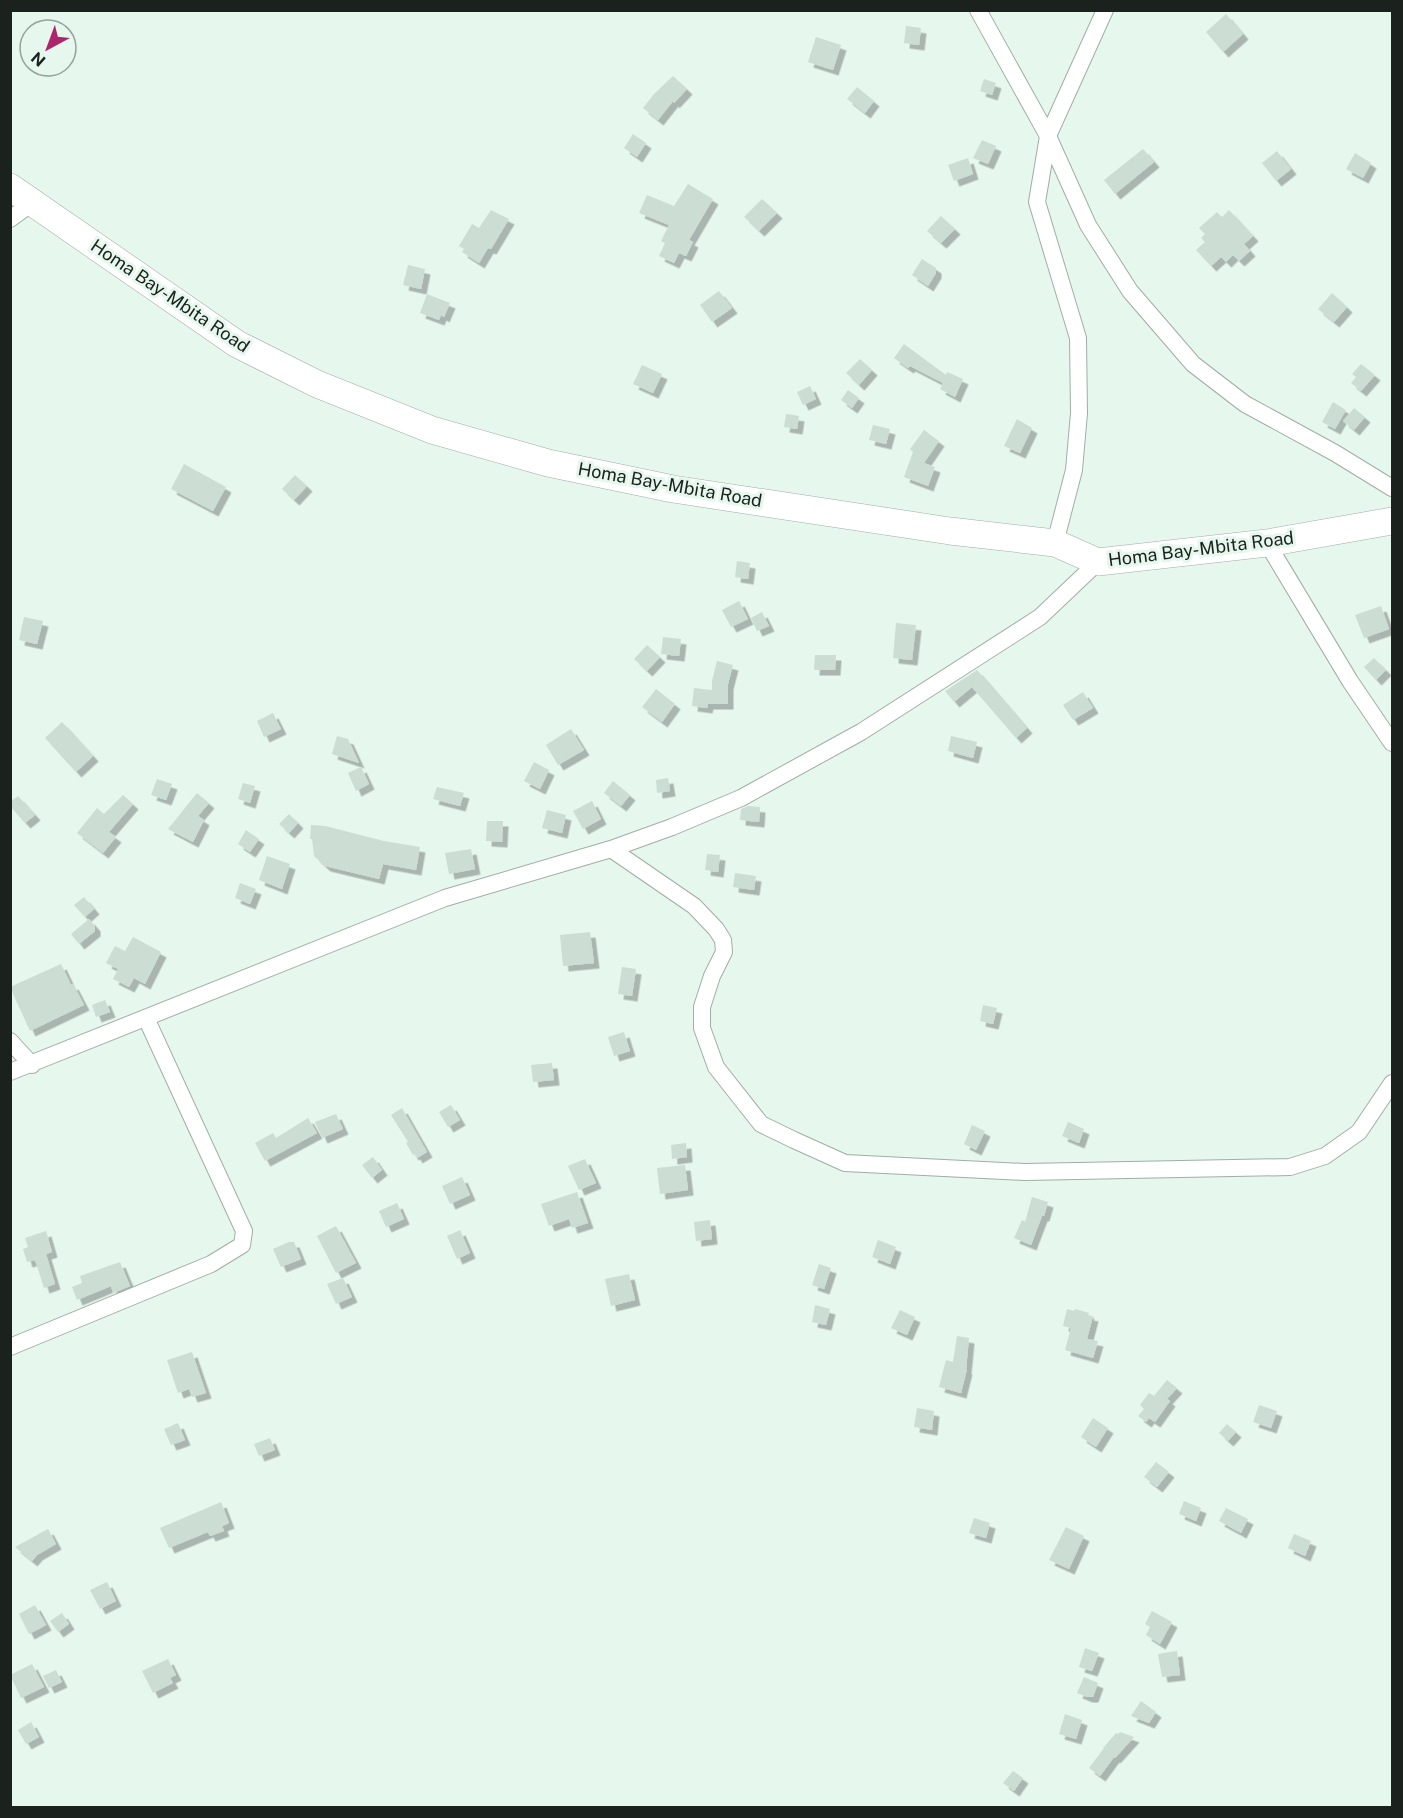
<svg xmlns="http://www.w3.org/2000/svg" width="1403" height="1818" font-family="'Public Sans',sans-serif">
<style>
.building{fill:#ccddd3;filter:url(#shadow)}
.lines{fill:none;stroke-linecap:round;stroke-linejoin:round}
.minor-casing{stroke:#9fafa5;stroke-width:18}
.trunk-casing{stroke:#9fafa5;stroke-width:28}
.minor{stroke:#fff;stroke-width:16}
.trunk{stroke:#fff;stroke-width:27}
.labels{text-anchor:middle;stroke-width:6;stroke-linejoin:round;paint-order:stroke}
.street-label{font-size:18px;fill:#1b221e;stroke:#e6f7ed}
</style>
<defs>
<filter id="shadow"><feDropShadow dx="5.5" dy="5.5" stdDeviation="0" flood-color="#0004"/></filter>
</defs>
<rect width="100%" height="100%" fill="#e6f7ed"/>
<path class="building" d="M1226 14 1243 34 1223 52 1206 32Z
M906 26 921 28 919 45 904 43Z
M816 37 841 45 833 70 808 62Z
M673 76 687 89 674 103 673 101 658 120 643 108 654 94Z
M984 79 996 83 992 95 980 91Z
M857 87 874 101 865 113 847 99Z
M633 134 646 143 637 157 624 148Z
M982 140 996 146 988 164 973 158Z
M1143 149 1154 162 1115 194 1104 180Z
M1277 151 1291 169 1276 181 1262 163Z
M1355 153 1371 163 1363 178 1346 169Z
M968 158 973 174 954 181 948 165Z
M688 184 713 199 689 240 693 242 686 256 679 253 674 263 659 256 665 243 661 241 669 225 639 213 647 195 674 206Z
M762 199 777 213 759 231 744 217Z
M491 210 509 219 491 249 488 248 479 263 462 252 464 249 459 246 472 224 479 228Z
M1229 210 1253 236 1244 244 1250 251 1239 261 1233 255 1226 262 1221 257 1211 266 1196 250 1205 242 1201 238 1205 234 1199 228 1217 212 1222 217Z
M941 216 955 229 941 243 927 231Z
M922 259 936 268V273L928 286 912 275Z
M408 265 425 269 421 289 403 285Z
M719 291 732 308 712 322 700 305Z
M1332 293 1347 307 1334 322 1318 309Z
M427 294 450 303 444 317 441 315 439 320 420 313Z
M904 344 946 375 947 372 963 379 955 397 940 389 943 383 910 366 908 368 894 358Z
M860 359 872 370 859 385 846 373Z
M1361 364 1375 375 1361 391 1351 383 1356 377 1352 374Z
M642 365 662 374 653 393 633 384Z
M810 386 816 399 803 405 797 392Z
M848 390 859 398 852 408 841 400Z
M1333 402 1346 410 1335 429 1322 422Z
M1354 408 1365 417 1354 430 1343 421Z
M786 414 799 416 797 429 784 427Z
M1017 419 1032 428 1020 453 1004 446Z
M873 425 890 429 886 444 869 440Z
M924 430 939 441 924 463 935 467 928 486 904 477 913 452 910 449Z
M184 464 226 487 213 511 171 489Z
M295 475 307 486 294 500 282 489Z
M737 561 750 563 748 579 735 577Z
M739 601 748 619 731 627 722 610Z
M1381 606 1389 629 1364 638 1355 615Z
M762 612 769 626 757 631 751 618Z
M24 617 43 621 37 644 19 640Z
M896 623 916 625 912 660 893 658Z
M663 637 681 639 679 656 661 654Z
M647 645 660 657 647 671 634 659Z
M815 655H836L835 670H814Z
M1374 658 1386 670 1376 680 1364 667Z
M717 661 733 665 728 684V704H708L707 708 692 706 694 688 712 690V681Z
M977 670 1027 728 1016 738 972 687 954 702 945 691Z
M656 689 675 704 662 722 642 707Z
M1083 692 1093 708 1073 720 1063 705Z
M273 713 281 729 264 737 257 721Z
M62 722 93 756 76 772 45 738Z
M571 729 584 750 558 765 546 745Z
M337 736 348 739 359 763 332 754Z
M951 736 977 742 973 758 948 751Z
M534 762 549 770 540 789 524 781Z
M361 767 369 784 356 791 348 773Z
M668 778 670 791 657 793 656 780Z
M157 779 172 784 166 800 151 795Z
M613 781 630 795 621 806 604 793Z
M243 783 255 786 250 803 238 799Z
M437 787 464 793 460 806 433 799Z
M197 793 209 803 198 816 204 820 193 842 168 829Z
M123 795 133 804 109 832 116 837 103 853 77 833 97 808 104 814Z
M18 796 35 815 25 823 10 806V802Z
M592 801 601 819 583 829 573 811Z
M748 806 760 807 759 822 740 820 741 809Z
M547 810 566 815 562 833 542 828Z
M289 814 298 823 289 833 279 824Z
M487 821H503L502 842 486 841Z
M311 825 325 826 384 841 420 847 416 870 383 864 379 879 325 866 314 856 312 839H310Z
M246 830 259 839 250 852 238 844Z
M471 849 475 869 449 874 445 853Z
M707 854 720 855 718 872 705 870Z
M267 856 290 864 282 889 259 880Z
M735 873 756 876 754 890 733 887Z
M240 883 256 889 250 904 235 898Z
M84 897 94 909 85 917 74 905Z
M89 919 95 926V931L79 944 71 934Z
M590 932 594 963 563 966 560 935Z
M133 937 161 952 145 984 134 978 129 987 113 979 118 969 106 963 115 946 125 951Z
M61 964 71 985 73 984 84 1005 30 1031 10 987Z
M622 967 636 969 632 996 618 994Z
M105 1000 110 1012 96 1017 92 1005Z
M983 1005 997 1008 993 1024 980 1021Z
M624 1032 630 1051 614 1056 608 1037Z
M552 1063 554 1080 533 1082 531 1065Z
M451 1105 460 1120 448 1127 439 1112Z
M402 1108 427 1152 417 1158 415 1154 413 1155 406 1143 408 1142 391 1115Z
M336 1114 343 1129 322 1138 315 1122Z
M308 1118 317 1133 265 1161 255 1143 273 1133 276 1138Z
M1068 1122 1084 1129 1079 1143 1062 1136Z
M972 1125 985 1131 976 1150 964 1144Z
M686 1143 687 1157 672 1159 671 1145Z
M373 1157 382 1170 372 1178 362 1165Z
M585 1159 596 1183 579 1190 568 1166Z
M685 1165 688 1190 660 1194 657 1168Z
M462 1177 470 1195 450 1204 442 1186Z
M577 1192 588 1223 572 1228 569 1219 549 1226 541 1204Z
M1032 1197 1048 1202 1044 1216H1042L1031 1245 1014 1238 1022 1220 1025 1222Z
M397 1203 404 1219 386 1227 379 1211Z
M710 1220 712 1239 696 1241 694 1222Z
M336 1226 356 1263 336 1273 317 1236Z
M460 1230 470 1253 457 1259 447 1236Z
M46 1231 52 1252 46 1254 55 1284 44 1288 35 1260 27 1262 23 1249 28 1247 25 1238Z
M878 1240 896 1247 890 1264 872 1257Z
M289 1242H294L301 1259 281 1267 273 1249Z
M120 1262 130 1286 113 1293 111 1286 77 1300 72 1287 82 1283 80 1276Z
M819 1264 831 1268 824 1289 812 1285Z
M629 1274 635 1300 611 1306 605 1279Z
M343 1278 352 1297 336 1304 327 1284Z
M815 1305 830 1309 826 1325 812 1322Z
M1067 1309 1074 1311 1075 1309 1089 1313 1088 1315 1093 1316 1087 1339 1098 1341 1093 1358 1065 1350 1071 1328 1063 1326Z
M900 1310 915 1317 907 1335 891 1328Z
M957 1336 969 1338 966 1369H967L961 1393 939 1387 946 1360 953 1362Z
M192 1352 206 1393 192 1397 189 1389 178 1393 167 1360Z
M1167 1380 1177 1388 1167 1399 1170 1401 1155 1422 1149 1418 1146 1422 1138 1416 1144 1409 1140 1405 1149 1393 1154 1396Z
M1259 1405 1277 1411 1271 1428 1253 1422Z
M917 1408 934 1411 932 1430 914 1427Z
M1093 1418 1108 1428 1096 1447 1081 1437Z
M178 1423 185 1440 171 1445 164 1429Z
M1227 1424 1236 1432 1228 1441 1219 1433Z
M270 1438 275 1450 259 1456 254 1444Z
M1156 1462 1169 1472 1157 1487 1144 1477Z
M1184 1501 1201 1508 1196 1521 1179 1514Z
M221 1502 229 1523 222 1526 224 1531 210 1536 208 1532 169 1548 160 1528Z
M1226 1508 1248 1519 1241 1533 1219 1521Z
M974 1518 990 1523 986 1538 969 1533Z
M1066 1527 1084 1536 1069 1569 1049 1560Z
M48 1529 56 1544 37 1555 32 1561 15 1547Z
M1294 1534 1311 1541 1305 1556 1288 1548Z
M107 1582 116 1601 100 1609 90 1590Z
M35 1605 46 1625 29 1634 19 1614Z
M1152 1611 1172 1622 1160 1644 1146 1635 1150 1627 1145 1624Z
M62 1613 69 1624 58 1632 50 1621Z
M1085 1648 1099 1653 1092 1671 1079 1667Z
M1177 1651 1180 1675 1162 1677 1158 1654Z
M168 1659 176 1675 170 1678 173 1683 153 1693 142 1671Z
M32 1664 44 1687 21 1698 10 1675Z
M56 1670 62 1682 49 1688 43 1676Z
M1084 1677 1098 1683 1093 1697H1087L1077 1693Z
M1141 1701 1156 1712 1149 1723 1131 1716Z
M1065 1714 1082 1720 1076 1739 1059 1734Z
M31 1722 39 1737 26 1744 18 1730Z
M1120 1732 1134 1737 1115 1758 1114 1757 1100 1776 1089 1768 1104 1748H1103L1116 1733 1118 1734Z
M1013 1771 1023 1778 1014 1791 1003 1783Z"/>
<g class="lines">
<defs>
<path id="minor" d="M978 10 1048 136 1088 225 1130 291 1193 364 1245 404 1335 453 1392 488
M10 219 32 203
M1055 543 1074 470 1079 413 1078 338 1037 202 1048 136 1105 10
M1267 543 1350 681 1392 743
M611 849 694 906 716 929 723 940 724 952 712 976 702 1007V1028L716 1067 761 1124 794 1140 845 1163 1025 1172 1290 1167 1325 1156 1359 1132 1392 1083
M10 1041 32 1065
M10 1072 445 898 611 849 672 827 741 798 861 732 1040 617 1098 562
M10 1347 211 1264 242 1245 244 1231 146 1018"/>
<path id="trunk" d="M10 187 237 344 317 384 432 430 548 463 673 489 950 531 1055 543 1098 562 1267 543 1392 521"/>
</defs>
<use href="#minor" class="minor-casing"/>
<use href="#trunk" class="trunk-casing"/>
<use href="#minor" class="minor"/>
<use href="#trunk" class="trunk"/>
</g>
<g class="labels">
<g class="street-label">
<text transform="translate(170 296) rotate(34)" y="6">Homa Bay-Mbita Road</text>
<text transform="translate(670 485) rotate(10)" y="6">Homa Bay-Mbita Road</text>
<text transform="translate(1201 549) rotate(-7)" y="6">Homa Bay-Mbita Road</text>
</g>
</g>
<rect width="1403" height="1818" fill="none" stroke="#1b221e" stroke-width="24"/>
<g transform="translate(48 48) rotate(221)"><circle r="28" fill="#e6f7ed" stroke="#95a29a" stroke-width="1.5"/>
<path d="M0-4.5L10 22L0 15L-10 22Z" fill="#ad266b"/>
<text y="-9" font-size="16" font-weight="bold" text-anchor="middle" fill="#1b221e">N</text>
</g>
</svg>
